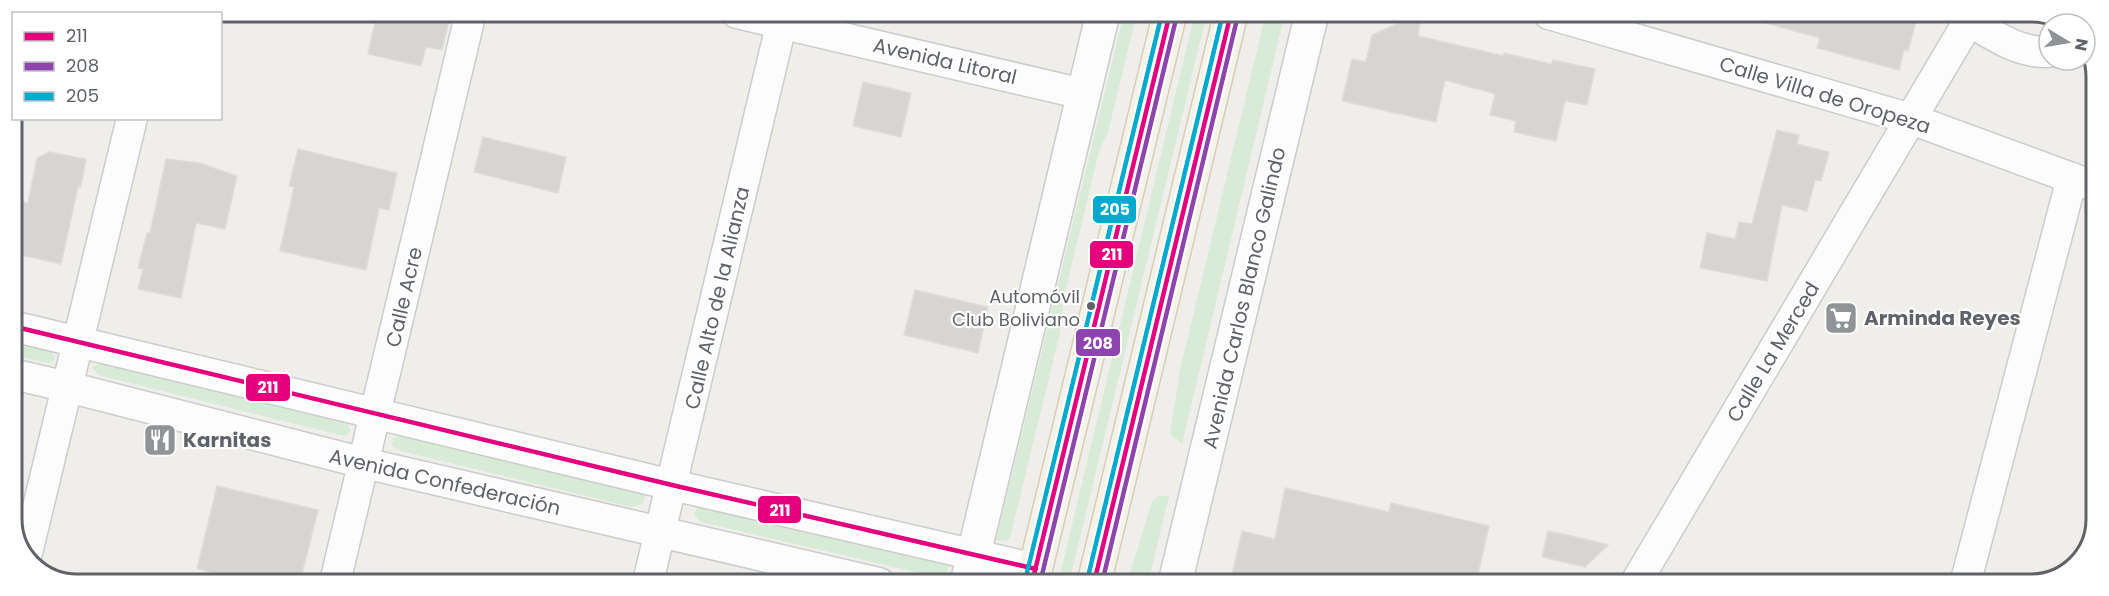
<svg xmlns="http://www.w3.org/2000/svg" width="2109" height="596" font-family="Poppins,sans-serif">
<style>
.green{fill:#d8ebd6}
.building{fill:#d6d5d3;stroke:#deddd9;stroke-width:1.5}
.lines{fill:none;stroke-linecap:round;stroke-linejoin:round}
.minor-casing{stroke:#cbcccc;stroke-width:33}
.tertiary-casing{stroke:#cbcccc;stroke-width:36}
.primary-casing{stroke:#d7ceb8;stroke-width:36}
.minor{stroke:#fdfcfc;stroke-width:30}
.tertiary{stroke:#fdfcfc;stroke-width:33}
.primary{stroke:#f4f2e9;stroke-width:33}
.bus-1-casing{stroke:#fff;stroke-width:9}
.bus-2-casing{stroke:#fff;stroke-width:9}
.bus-3-casing{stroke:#fff;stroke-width:9}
.bus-1{stroke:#e5007d;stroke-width:4.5}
.bus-2{stroke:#8e44ad;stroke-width:4.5}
.bus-3{stroke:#00a9ce;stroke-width:4.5}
.bus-dot{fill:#5f6368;stroke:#fff;stroke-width:2}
.labels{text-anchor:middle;stroke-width:4.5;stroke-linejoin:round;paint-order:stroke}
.bus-label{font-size:18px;fill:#5f6368;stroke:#fff;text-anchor:end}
.street-label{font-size:20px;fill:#5f6368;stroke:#fff}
.poi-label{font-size:20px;font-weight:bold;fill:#5f6368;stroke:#fff;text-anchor:start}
.rim{fill:none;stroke:#5f6368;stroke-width:3}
.line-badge{stroke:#fff;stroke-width:2}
.badge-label{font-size:16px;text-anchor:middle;font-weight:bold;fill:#fff}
</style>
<rect width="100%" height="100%" fill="#efeeea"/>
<path class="green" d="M1124 13H1137L1108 132 1099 151 1063 301V320L1010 538 1006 541 996 540Z
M1195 13H1207L1069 583H1058Z
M1266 13H1285L1182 444 1170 434 1180 370Z
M12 342 50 350 55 357 54 361 49 363 12 355Z
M103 363 347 423 351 431 344 436 98 375 92 367Z
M405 434 637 486 645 494 643 504 631 507 401 451 392 446 393 438Z
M1158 496H1169L1148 583H1127L1152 502Z
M706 506 941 561 949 566 946 575 937 577 701 522 694 515 697 507Z"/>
<path class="building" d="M377 12H451L442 50 426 47 421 66 368 54Z
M1759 14H1918L1908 51 1904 50 1899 70 1817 48 1820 38 1758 21Z
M1406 20 1420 23 1418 36 1504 56V53L1551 64 1553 60 1595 69 1587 105 1565 101 1556 141 1514 132 1516 121 1490 115 1495 94 1445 80 1436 122 1342 101 1352 59 1366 62 1372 35Z
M863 82 911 93 901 137 853 126Z
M1777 130 1799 135 1797 144 1829 152 1821 181 1815 180 1807 211 1782 205 1767 281 1700 268 1707 233 1735 239 1739 222 1752 224Z
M483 137 566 157 558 193 474 172Z
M298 149 397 173 389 210 379 208 366 270 280 251 294 187 289 186Z
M49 152 86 159 81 187H78L61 264 12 253V200L28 203 37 158Z
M166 159 200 163 237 176 225 229 196 223 181 298 138 289 143 269 138 268 147 233H150Z
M915 290 988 307 978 353 904 335Z
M217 486 318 510 300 582H251L197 569Z
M1285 488 1389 512 1391 503 1489 526 1476 583H1230L1242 531 1275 539Z
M1548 531 1585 539 1608 545 1585 567 1542 557Z"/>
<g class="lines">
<defs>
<path id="minor" d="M737 13 1083 94
M157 14 158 12
M1549 14 1911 119 2096 187
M1969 21C1995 36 2018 53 2049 52
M12 326 672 485 1036 569
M12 374 68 387 364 463 879 583
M26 557 132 118
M335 582 471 12
M648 582 784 13
M1635 584 1973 14
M1965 584 2072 178"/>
<path id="tertiary" d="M967 583 1103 13
M1175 583 1312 13"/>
<path id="primary" d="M1032 583 1170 13
M1094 583 1231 13"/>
</defs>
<use href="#minor" class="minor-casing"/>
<use href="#tertiary" class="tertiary-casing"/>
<use href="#primary" class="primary-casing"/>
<use href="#minor" class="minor"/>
<use href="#tertiary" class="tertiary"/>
<use href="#primary" class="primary"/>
<defs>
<path id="bus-1" d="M12 326 672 485 1036 569
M1032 583 1170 13
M1094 583 1231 13"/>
<path id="bus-2" d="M1040 583 1177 15
M1102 583 1238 15"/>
<path id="bus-3" d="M1025 581 1162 13
M1087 581 1223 13"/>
</defs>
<use href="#bus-1" class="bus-1-casing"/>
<use href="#bus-2" class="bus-2-casing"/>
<use href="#bus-3" class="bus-3-casing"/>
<use href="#bus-1" class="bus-1"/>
<use href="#bus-2" class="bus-2"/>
<use href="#bus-3" class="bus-3"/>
</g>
<defs>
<symbol id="supermarket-square" viewBox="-11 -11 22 22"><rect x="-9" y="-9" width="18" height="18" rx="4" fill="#919496" stroke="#fff"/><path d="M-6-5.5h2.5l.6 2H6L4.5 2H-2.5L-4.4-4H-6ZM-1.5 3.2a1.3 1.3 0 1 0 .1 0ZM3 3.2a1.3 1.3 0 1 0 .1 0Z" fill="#fff"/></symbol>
<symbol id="restaurant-square" viewBox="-11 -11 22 22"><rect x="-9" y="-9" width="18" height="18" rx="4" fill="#919496" stroke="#fff"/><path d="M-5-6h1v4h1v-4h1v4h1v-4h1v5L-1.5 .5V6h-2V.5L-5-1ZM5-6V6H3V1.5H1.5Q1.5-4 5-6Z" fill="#fff"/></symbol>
</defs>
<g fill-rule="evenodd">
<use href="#supermarket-square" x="1822" y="299" width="38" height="38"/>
<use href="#restaurant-square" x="141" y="421" width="38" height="38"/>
</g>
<circle class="bus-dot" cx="1091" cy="306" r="5"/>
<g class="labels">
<g class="bus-label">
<text x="1080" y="303">Automóvil<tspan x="1080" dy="23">Club Boliviano</tspan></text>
</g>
<g class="street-label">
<text transform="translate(945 61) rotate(13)" y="7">Avenida Litoral</text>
<text transform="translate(1825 95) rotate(17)" y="7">Calle Villa de Oropeza</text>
<text transform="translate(404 297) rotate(-77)" y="7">Calle Acre</text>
<text transform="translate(717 298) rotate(-77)" y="7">Calle Alto de la Alianza</text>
<text transform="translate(1244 298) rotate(-77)" y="7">Avenida Carlos Blanco Galindo</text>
<text transform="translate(1773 352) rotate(-59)" y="7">Calle La Merced</text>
<text transform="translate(445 482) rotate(13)" y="7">Avenida Confederación</text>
</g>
<g class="poi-label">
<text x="1864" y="325">Arminda Reyes</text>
<text x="183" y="447">Karnitas</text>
</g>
</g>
<path d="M0 0H2109V596H0ZM77 22H2031A55 55 0 0 1 2086 77V519A55 55 0 0 1 2031 574H77A55 55 0 0 1 22 519V77A55 55 0 0 1 77 22Z" fill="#fff" fill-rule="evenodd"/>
<path class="rim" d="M77 22H2031A55 55 0 0 1 2086 77V519A55 55 0 0 1 2031 574H77A55 55 0 0 1 22 519V77A55 55 0 0 1 77 22Z"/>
<g class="line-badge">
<rect x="1092" y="195" width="45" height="29" rx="6" fill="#00a9ce"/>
<rect x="1089" y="240" width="45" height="29" rx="6" fill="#e5007d"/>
<rect x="1075" y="328" width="46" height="29" rx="6" fill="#8e44ad"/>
<rect x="245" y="373" width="46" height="29" rx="6" fill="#e5007d"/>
<rect x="757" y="495" width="45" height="29" rx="6" fill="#e5007d"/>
</g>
<g class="badge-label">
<text x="1115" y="215">205</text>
<text x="1112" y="260">211</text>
<text x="1098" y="349">208</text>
<text x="268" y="393">211</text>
<text x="780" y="516">211</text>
</g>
<rect x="12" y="12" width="210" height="108" fill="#ffffff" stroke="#bfc1c3" stroke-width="1.5"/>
<rect x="24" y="32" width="30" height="9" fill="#e5007d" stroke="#bfc1c3" stroke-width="1.5"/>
<text x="66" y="42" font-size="18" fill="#5f6368">211</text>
<rect x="24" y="62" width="30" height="9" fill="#8e44ad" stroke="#bfc1c3" stroke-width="1.5"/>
<text x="66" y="72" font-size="18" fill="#5f6368">208</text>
<rect x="24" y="92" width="30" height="9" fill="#00a9ce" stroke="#bfc1c3" stroke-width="1.5"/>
<text x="66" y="102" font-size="18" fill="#5f6368">205</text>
<g transform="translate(2067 42) rotate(101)"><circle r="28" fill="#ffffff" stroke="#bfc1c3" stroke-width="1.5"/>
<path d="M0-4.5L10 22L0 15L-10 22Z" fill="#919496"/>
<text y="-9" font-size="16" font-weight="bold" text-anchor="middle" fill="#5f6368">N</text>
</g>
</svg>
